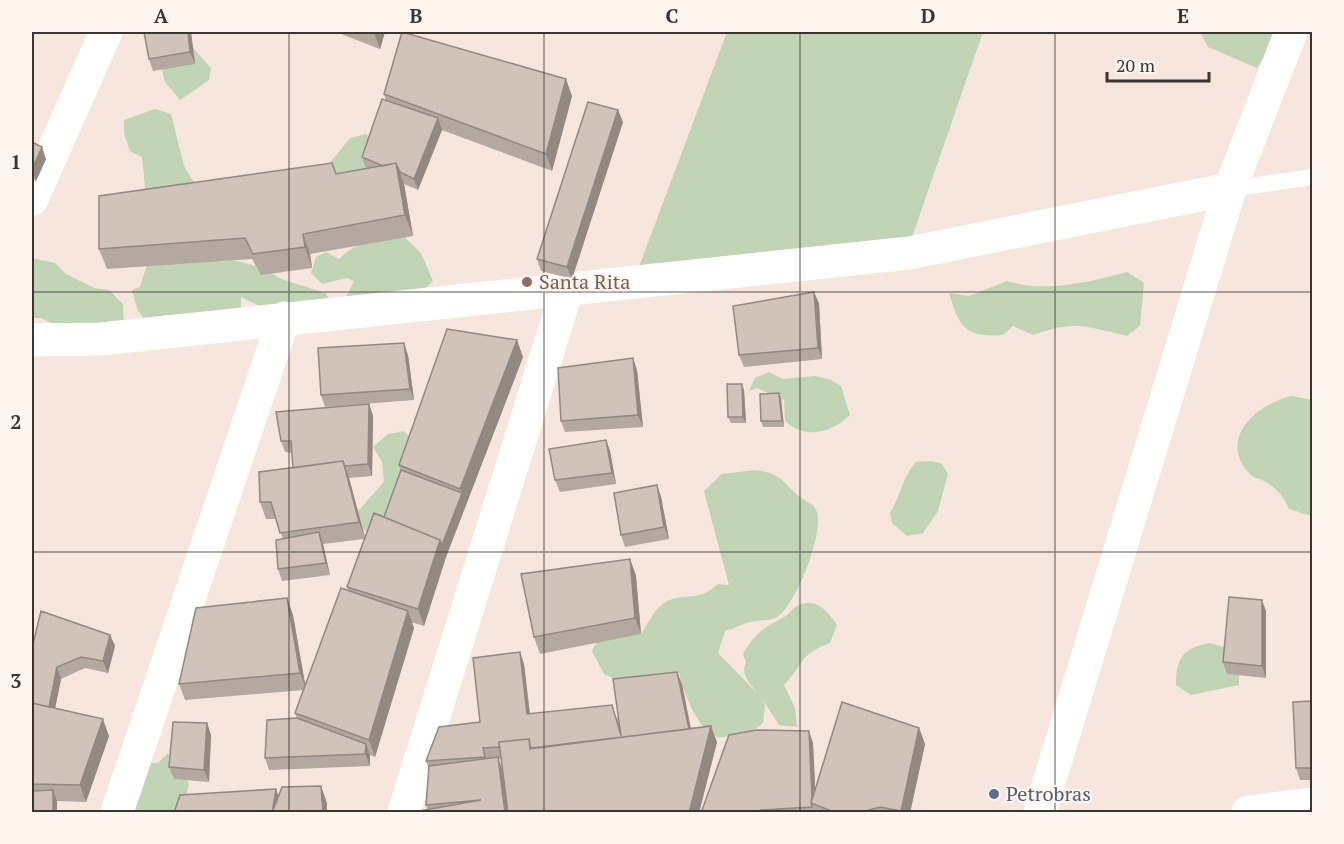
<svg xmlns="http://www.w3.org/2000/svg" width="1344" height="844" font-family="'PT Serif',serif">
<style>
.green{fill:#c1d4b5}
.lines{fill:none;stroke-linecap:round;stroke-linejoin:round}
.lane{stroke:#fff;stroke-width:16}
.street{stroke:#fff;stroke-width:33}
.wall{fill:#b5a8a0}
.shaded-wall{fill:#938882}
.building{fill:#d2c3ba;stroke:#938882;stroke-width:1.5}
.grid{fill:none;stroke:#3b3531;stroke-width:1.5;stroke-opacity:0.55}
.education-dot{fill:#8d6e63;stroke:#fef5ef;stroke-width:2}
.service-dot{fill:#5c6f8a;stroke:#fef5ef;stroke-width:2}
.labels{text-anchor:middle;stroke-width:4.5;stroke-linejoin:round;paint-order:stroke}
.education-label{font-size:20px;fill:#785e54;stroke:#fef5ef;text-anchor:start}
.service-label{font-size:20px;fill:#4e5e75;stroke:#fef5ef;text-anchor:start}
.neatline{fill:none;stroke:#3b3531;stroke-width:2}
.grid-label{font-size:20px;text-anchor:middle;font-weight:bold;fill:#3b3531}
</style>
<rect width="100%" height="100%" fill="#f6e6dd"/>
<path class="green" d="M727 32H983L903 263 639 267Z
M1200 32H1280L1257 68 1208 47Z
M176 48H193L211 68 209 80 180 100 165 82 161 65Z
M155 109 171 114 184 166 195 184 146 197 142 157 130 151 124 133V120Z
M366 134 376 142 356 202 329 164 350 138Z
M402 235 421 253 433 281 415 298 346 297 354 281 347 278 322 284 311 273 316 257 326 252 339 259C356 242 378 236 402 235Z
M210 246 221 262 232 260 261 267 281 279 325 293 333 303 272 312 241 297V308L185 323 165 315 146 321 138 311 132 290 140 287 148 262Z
M32 258 55 263 66 274 94 288 109 290 123 304 124 328 75 334 41 318H32Z
M1127 272 1144 283 1140 326 1127 336C1086 326 1074 320 1033 335L1013 326 1003 335C964 338 959 326 949 293L969 296 1007 281C1045 293 1090 282 1127 272Z
M769 372 783 379 816 376 831 380 841 386 850 415C831 433 806 440 785 421L784 400 757 388 749 391 755 378Z
M1292 396 1312 400V516L1289 509C1282 494 1277 488 1262 480 1258 478 1253 478 1250 474 1216 439 1258 403 1292 396Z
M404 431 418 446 398 501 372 535 362 529 358 511 384 482 382 462 373 447 388 434Z
M931 461 942 464 948 474 938 511 923 533 907 536 892 523 890 513C900 497 903 476 916 462Z
M755 470C783 474 781 481 800 497 805 501 812 503 815 508 828 524 796 607 777 617 770 621 759 620 750 622 742 624 733 629 725 631L718 653 757 693C750 682 740 676 746 662L743 654C756 632 762 629 784 617 790 614 793 607 799 605 817 597 828 612 837 625L830 643C798 655 805 663 784 685L795 708 797 727 779 725 763 700 765 706 763 723C754 731 749 732 737 734 732 735 723 738 718 737 698 733 683 690 679 673L629 686 604 674 592 651 608 619 641 634C647 625 655 608 664 603 684 591 697 604 718 584L729 585 704 491 722 474Z
M1210 643 1230 649 1239 670V685L1191 695 1176 685C1176 659 1182 648 1210 643Z
M168 753 189 783 184 807 177 812H118L143 763H158Z"/>
<g class="lines">
<path class="lane" d="M1230 189 1312 177"/>
<path class="street" d="M32 199 106 32
M32 340 101 339 909 253 1230 189 1291 32
M117 812 284 318
M404 812 567 290
M1040 812 1230 189
M1248 812 1312 804"/>
</g>
<path class="wall" d="M191 32 195 64 153 71 149 59Z
M336 32H385L380 49Z
M384 94 572 96 552 171 442 130 418 190 404 184 413 236 310 254 312 268 261 275 252 259 107 269 99 249 336 174 366 168 362 157 386 101Z
M623 122 572 279 541 271 537 259Z
M32 142 46 159 36 181 32 179Z
M819 303 822 359 744 367 739 355Z
M408 355 414 400 325 407 321 395Z
M523 357 446 557 424 626 411 622 414 628 375 757 370 755V766L269 770 265 758 297 718 295 713 304 690 185 700 179 684 293 615 305 685 348 590 347 587 364 539 323 544 330 575 282 581 278 569 283 539 276 519H266L260 502 293 468 292 453 285 452 281 441 369 404 373 416 372 476 349 478 365 537 384 517 401 470 399 465Z
M637 370 643 427 565 432 561 421Z
M744 390 746 423H731L728 417Z
M779 393 781 399 784 427H763L761 421Z
M606 440 610 451 616 484 560 492 555 480Z
M657 485 661 497 669 539 625 547 621 535Z
M630 559 636 576 641 634 540 654 534 637Z
M1266 611V678L1227 674 1223 662Z
M110 635 115 646 108 673 85 668 61 679 55 709 109 736 86 802 57 801V813H32V648Z
M524 664 530 713 617 717 620 728 682 684 691 728 717 742 699 813H508L501 759H498L508 813 427 809 426 805 429 769 426 761 480 722Z
M1312 701V780H1300L1296 768Z
M207 723 211 735 209 782 174 779 169 767Z
M919 728 925 744 910 813H701L813 743 815 788Z"/>
<path class="shaded-wall" d="M188 32H191L195 64 190 52Z
M374 32H385L380 49Z
M566 79 572 96 552 171 546 154Z
M618 110 623 122 572 279 567 267Z
M438 118 442 130 418 190 414 179Z
M42 147 46 159 36 181 32 169Z
M396 163 404 184 413 236 405 215Z
M303 234 310 254 312 268 305 247Z
M814 292 819 303 822 359 818 348Z
M517 340 523 357 446 557 424 626 418 609 440 540 462 493 460 489Z
M404 343 408 355 414 400 410 389Z
M633 358 637 370 643 427 638 415Z
M742 384 744 390 746 423 743 417Z
M779 393 781 399 784 427 782 421Z
M369 404 373 416 372 476 368 464Z
M606 440 610 451 616 484 612 473Z
M343 461 349 478 365 538 359 522Z
M657 485 661 497 669 539 664 527Z
M319 532 323 544 330 575 326 563Z
M630 559 636 576 641 634 635 618Z
M287 598 293 615 306 689 300 673Z
M1262 600 1266 611V678L1262 666Z
M408 611 414 628 375 757 369 740Z
M110 635 115 646 108 673 103 661Z
M520 652 524 664 531 726 527 714Z
M57 667 61 679 52 723 48 711Z
M677 672 682 684 694 746 690 734Z
M103 719 109 736 86 802 80 785Z
M207 723 211 735 209 782 204 770Z
M711 726 717 742 699 813H689Z
M919 728 925 744 910 813H901V811Z
M809 731 813 743 816 805 812 803Z
M366 744 370 755V766L365 754Z
M498 757 502 769 508 813H505Z
M321 786 327 803V813H323Z
M276 789 280 800 272 813Z
M53 790 57 801V813H53Z"/>
<path class="building" d="M144 32H188L190 52 149 59Z
M402 32 566 79 546 154 384 94Z
M382 99 438 118 414 179 400 172 396 163 383 166 362 157Z
M588 102 618 110 567 267 537 259Z
M32 142 42 147 32 169Z
M332 163 336 174 396 163 405 215 303 234 305 247 253 254 245 238 99 249V196Z
M814 292 818 348 739 355 733 306Z
M447 329 517 340 460 489 399 465Z
M404 343 410 389 321 395 318 348Z
M633 358 638 415 561 421 558 368Z
M727 384H742L743 417H728Z
M779 393 782 421H761L760 394Z
M369 404 368 464 345 466 343 461 293 468 291 441H281L276 412Z
M606 440 612 473 555 480 549 449Z
M343 461 359 522 280 533 271 502H260L259 472Z
M401 470 462 493 442 545 440 540 384 517Z
M657 485 664 527 621 535 614 493Z
M374 513 440 540 418 609 347 587Z
M319 532 326 563 278 569 276 540Z
M630 559 635 618 534 637 521 574Z
M341 588 408 611 369 740 295 713Z
M1229 597 1262 600V666L1223 662Z
M287 598 300 673 179 684 196 608Z
M41 611 110 635 103 661 81 657 57 667 49 707 32 703V648Z
M520 652 527 714 612 705 621 736 613 679 677 672 689 729 531 748 529 739 499 742V747L483 748 485 757 426 761 439 727 480 722 473 658Z
M1312 701V768H1296L1293 702Z
M842 702 919 728 901 811 880 807 858 813 834 812 811 803Z
M32 703 103 719 80 785 32 784Z
M297 718 366 744 365 754 265 758 267 720Z
M173 722 207 723 204 770 169 767Z
M711 726 689 813H508L499 742 529 739 530 749Z
M756 730 809 731 812 798 811 803 812 807 761 810V813H701L729 735Z
M498 757 505 813H408L481 800 426 805 429 766Z
M321 786 323 813H272L282 787Z
M276 789 272 813H174L180 795Z
M53 790V813H32V791Z"/>
<path class="grid" d="M289 32V812M544 32V812M800 32V812M1055 32V812M32 292H1312M32 552H1312"/>
<circle class="education-dot" cx="527" cy="282" r="6"/>
<circle class="service-dot" cx="994" cy="794" r="6"/>
<g class="labels">
<g class="education-label">
<text x="539" y="289">Santa Rita</text>
</g>
<g class="service-label">
<text x="1006" y="801">Petrobras</text>
</g>
</g>
<rect width="1344" height="844" fill="none" stroke="#fef5ef" stroke-width="66"/>
<path d="M1107 72v9h102v-9" fill="none" stroke="#3b3531" stroke-width="3"/>
<text x="1116" y="72" font-size="18" fill="#3b3531" stroke="#fef5ef" stroke-width="4.5" paint-order="stroke">20 m</text>
<rect x="33" y="33" width="1278" height="778" class="neatline"/>
<g class="grid-label">
<text x="161" y="23">A</text>
<text x="416" y="23">B</text>
<text x="672" y="23">C</text>
<text x="928" y="23">D</text>
<text x="1183" y="23">E</text>
<text x="16" y="169">1</text>
<text x="16" y="429">2</text>
<text x="16" y="688">3</text>
</g>
</svg>
